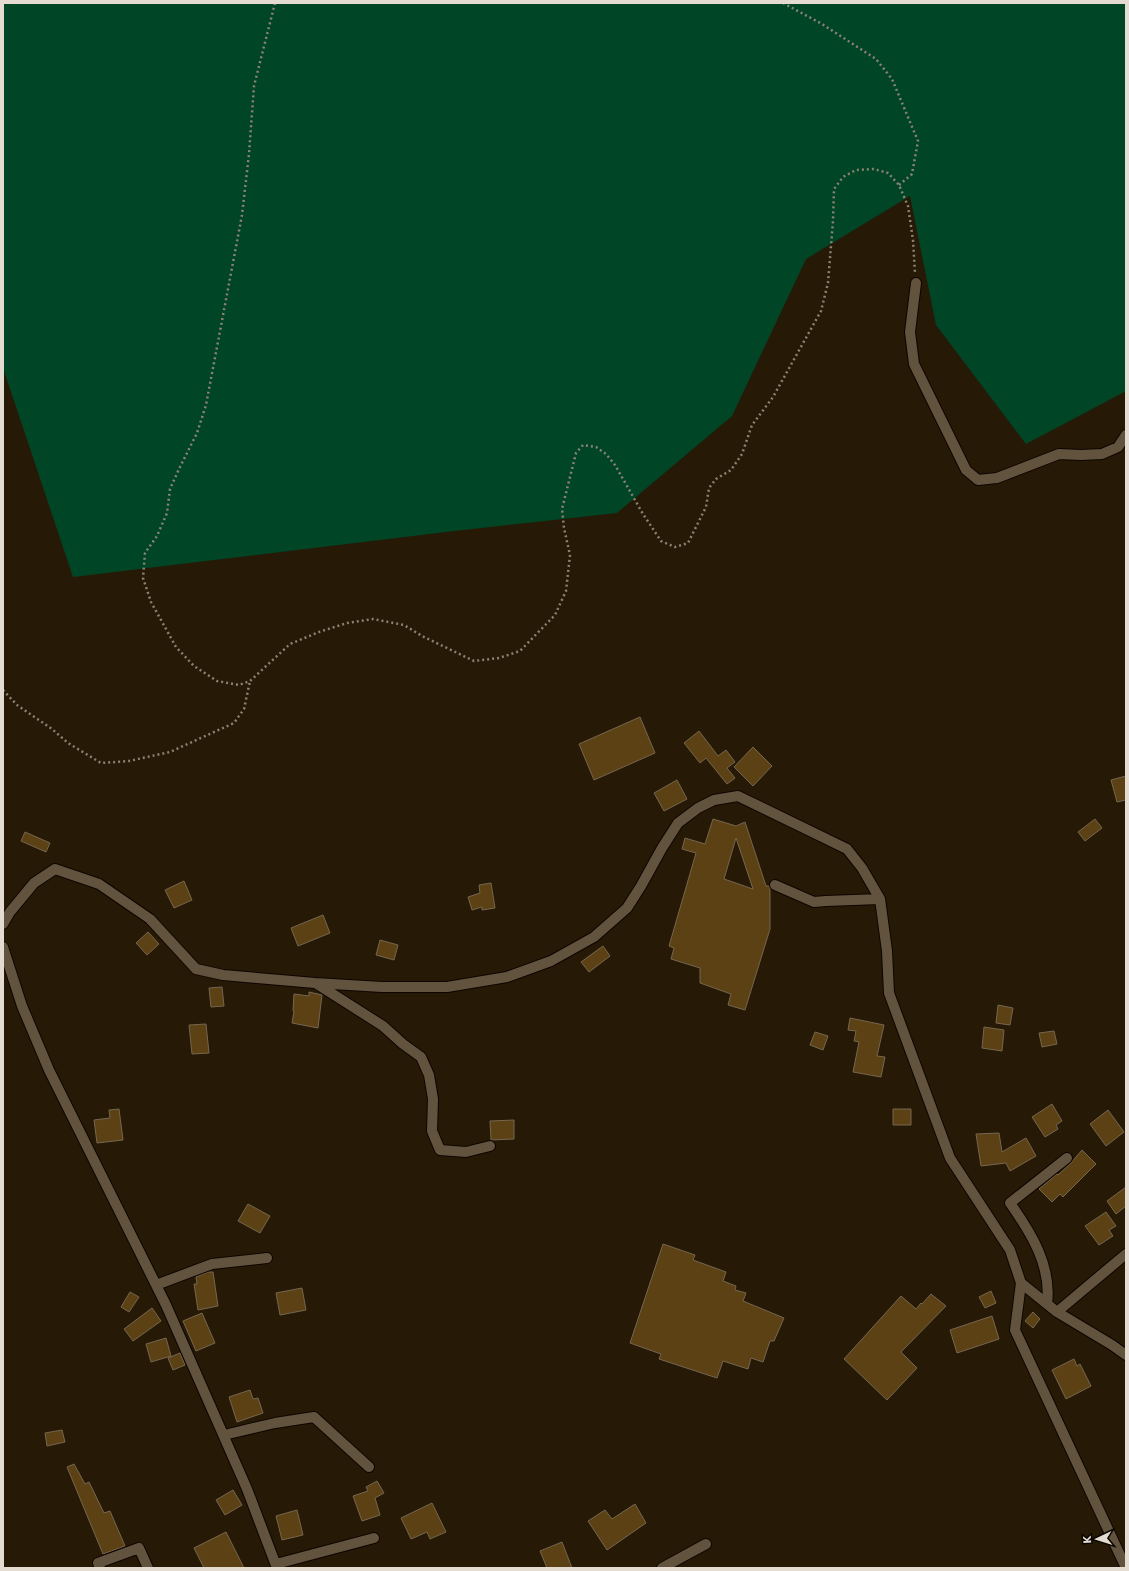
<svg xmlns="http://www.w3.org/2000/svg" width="1129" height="1571" font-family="Jost,sans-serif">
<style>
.green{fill:#004526}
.building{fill:#5c4114;stroke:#756651;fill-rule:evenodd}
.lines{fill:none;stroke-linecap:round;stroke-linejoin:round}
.minor-casing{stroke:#0e0500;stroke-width:12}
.path{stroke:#8c8273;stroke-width:2.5;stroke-dasharray:2 3;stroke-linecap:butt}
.minor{stroke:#61533e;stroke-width:10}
</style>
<rect width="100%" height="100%" fill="#261a06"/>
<path class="green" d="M3 3H1126V391L1026 444 936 325 910 196 806 259 732 416 617 513 454 531 73 577 3 368Z"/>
<path class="building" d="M640 717 655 753 594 780 579 744Z
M699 731 718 756 726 750 735 762 727 768 735 778 727 784 706 758 700 763 684 743Z
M753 747 772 766 753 786 734 767Z
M1126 776V800L1117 802 1111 780Z
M677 780 687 799 664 811 654 793Z
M713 819 736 826 745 822 766 886H769L770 889V929L745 1010 728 1005 731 994 700 983V968L671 959 674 948 669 946 696 853 682 849 685 838 705 844ZM736 838 753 889 724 879Z
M1095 819 1102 828 1085 841 1078 832Z
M25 832 50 843 46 852 21 841Z
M184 881 192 900 174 908 165 890Z
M491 883 495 908 482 910V907L472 910 468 897 480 893 479 885Z
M323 915 330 933 298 946 291 928Z
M148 932 159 944 147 955 136 943Z
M380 940 398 945 394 960 376 955Z
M603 946 610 956 589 972 581 962Z
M222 987 224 1006 211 1007 209 988Z
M309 992 322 995 318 1028 292 1023 294 1011H293L294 994 309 996Z
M998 1005 1013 1008 1010 1025 996 1023Z
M850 1018 884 1025 877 1056 885 1057 881 1077 853 1072 859 1042 854 1041 856 1031 848 1030Z
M206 1024 209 1053 192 1054 189 1025Z
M984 1027 1004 1030 1002 1051 982 1048Z
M1054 1031 1057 1044 1042 1047 1039 1033Z
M815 1032 828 1036 823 1050 810 1045Z
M1052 1104 1062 1121 1056 1125 1058 1129 1045 1137 1032 1117Z
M119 1109 123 1140 97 1143 94 1120 110 1118 109 1110Z
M893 1109H911V1125H893Z
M1108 1110 1124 1132 1106 1146 1090 1124Z
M514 1120V1139L491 1140 490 1121Z
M999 1133 1002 1152 1026 1138 1036 1156 1010 1171 1006 1163 981 1166 976 1134Z
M1082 1150 1096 1164 1063 1197 1060 1194 1052 1202 1039 1189 1057 1174 1058 1175 1071 1163Z
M1126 1187V1206L1116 1214 1107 1201Z
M248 1204 270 1216 260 1233 238 1221Z
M1106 1212 1116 1226 1109 1230 1113 1236 1099 1245 1085 1226Z
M663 1244 695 1255 693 1260 726 1272 723 1281 736 1286 735 1290 746 1293 743 1301 784 1318 774 1341H770L763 1362 751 1358 748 1369 723 1361 717 1378 659 1359 661 1354 630 1343Z
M208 1272H213L218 1306 198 1310 194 1284H197L196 1277Z
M302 1288 306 1310 280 1315 276 1293Z
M991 1291 996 1303 985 1308 979 1297Z
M130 1292 139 1297 129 1312 121 1307Z
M931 1294 946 1306 901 1352 917 1368 887 1400 844 1359 901 1296 916 1309 921 1303 922 1304Z
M152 1308 161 1321 133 1341 124 1329Z
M1033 1312 1040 1319 1033 1328 1025 1321Z
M202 1313 215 1343 196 1351 183 1321Z
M992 1316 999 1339 957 1353 950 1330Z
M166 1338 171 1356 151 1362 146 1344Z
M180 1353 185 1365 173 1370 168 1358Z
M1074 1359 1077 1366 1080 1364 1091 1386 1066 1399 1052 1370Z
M250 1390 253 1399 258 1398 263 1413 237 1422 229 1397Z
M62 1430 65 1442 47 1446 45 1433Z
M74 1464 85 1484 89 1482 104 1513 110 1511 125 1546 103 1554 67 1467Z
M377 1481 384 1493 375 1498 380 1515 362 1521 353 1496 368 1491 366 1487Z
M233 1490 242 1505 225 1515 216 1500Z
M432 1503 446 1532 430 1539 427 1532 411 1539 401 1518Z
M635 1504 646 1523 607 1550 588 1521 605 1510 612 1519Z
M297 1510 303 1535 282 1540 276 1516Z
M226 1532 244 1568H204L194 1548Z
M562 1542 572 1568H547L540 1551Z"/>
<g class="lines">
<defs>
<path id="minor" d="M916 283 910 332 914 364 966 470 978 480 997 478 1059 454 1081 455 1102 454 1118 447 1126 435
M775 885 814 902 826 901 880 899
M3 924 10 912 34 883 55 869 99 884 150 919 196 969 223 975 315 983 382 987H447L507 977 551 961 594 937 627 908 641 886 662 848 678 823 698 808 714 800 738 796 847 849 862 868 880 899 887 951 889 993 950 1158 1010 1250 1021 1283 1057 1312 1112 1345 1126 1355
M3 947 22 1006 49 1070 166 1305 247 1489 277 1568
M317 984 383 1026 403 1044 421 1057 429 1075 433 1099 432 1131 440 1150 466 1152 490 1146
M1021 1283 1015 1330 1126 1568
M156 1285 212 1264 267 1258
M1047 1304C1052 1266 1031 1233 1010 1203L1067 1158
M1057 1312 1126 1254
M224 1435 275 1423 314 1417 369 1467
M276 1564 374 1538
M100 1568 98 1563 139 1548 148 1568
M662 1568 706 1544"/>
</defs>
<use href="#minor" class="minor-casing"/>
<path class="path" d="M275 3 254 86 249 154 242 215 206 405 197 433 179 469 170 489 167 513 157 536 145 553 143 578 151 602 176 647 194 666 217 681 239 685 250 681 290 644 319 632 347 623 373 619 404 625 422 636 474 661 499 658 520 651 555 615 566 591 570 555 564 528 562 509 576 453 583 445 596 447 606 454 615 465 643 514 661 541 675 547 688 543 706 507 709 488 716 479 731 470 742 454 752 425 773 397 821 311 828 283 833 221 834 189 843 177 856 170 874 169 888 173 899 185 908 206 913 240 915 273
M783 3 822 24 876 59 892 79 918 141 912 174 899 185
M3 690 17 705 52 729 68 743 101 763 129 761 170 752 234 723 244 709 250 681"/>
<use href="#minor" class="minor"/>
</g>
<rect width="1129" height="1571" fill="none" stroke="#e4dcd0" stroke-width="8"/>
<g transform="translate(1097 1539) rotate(266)" stroke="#0a0602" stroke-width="3" paint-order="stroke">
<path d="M0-3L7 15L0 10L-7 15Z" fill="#e4dcd0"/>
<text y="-6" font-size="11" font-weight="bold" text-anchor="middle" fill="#e4dcd0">K</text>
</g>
</svg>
